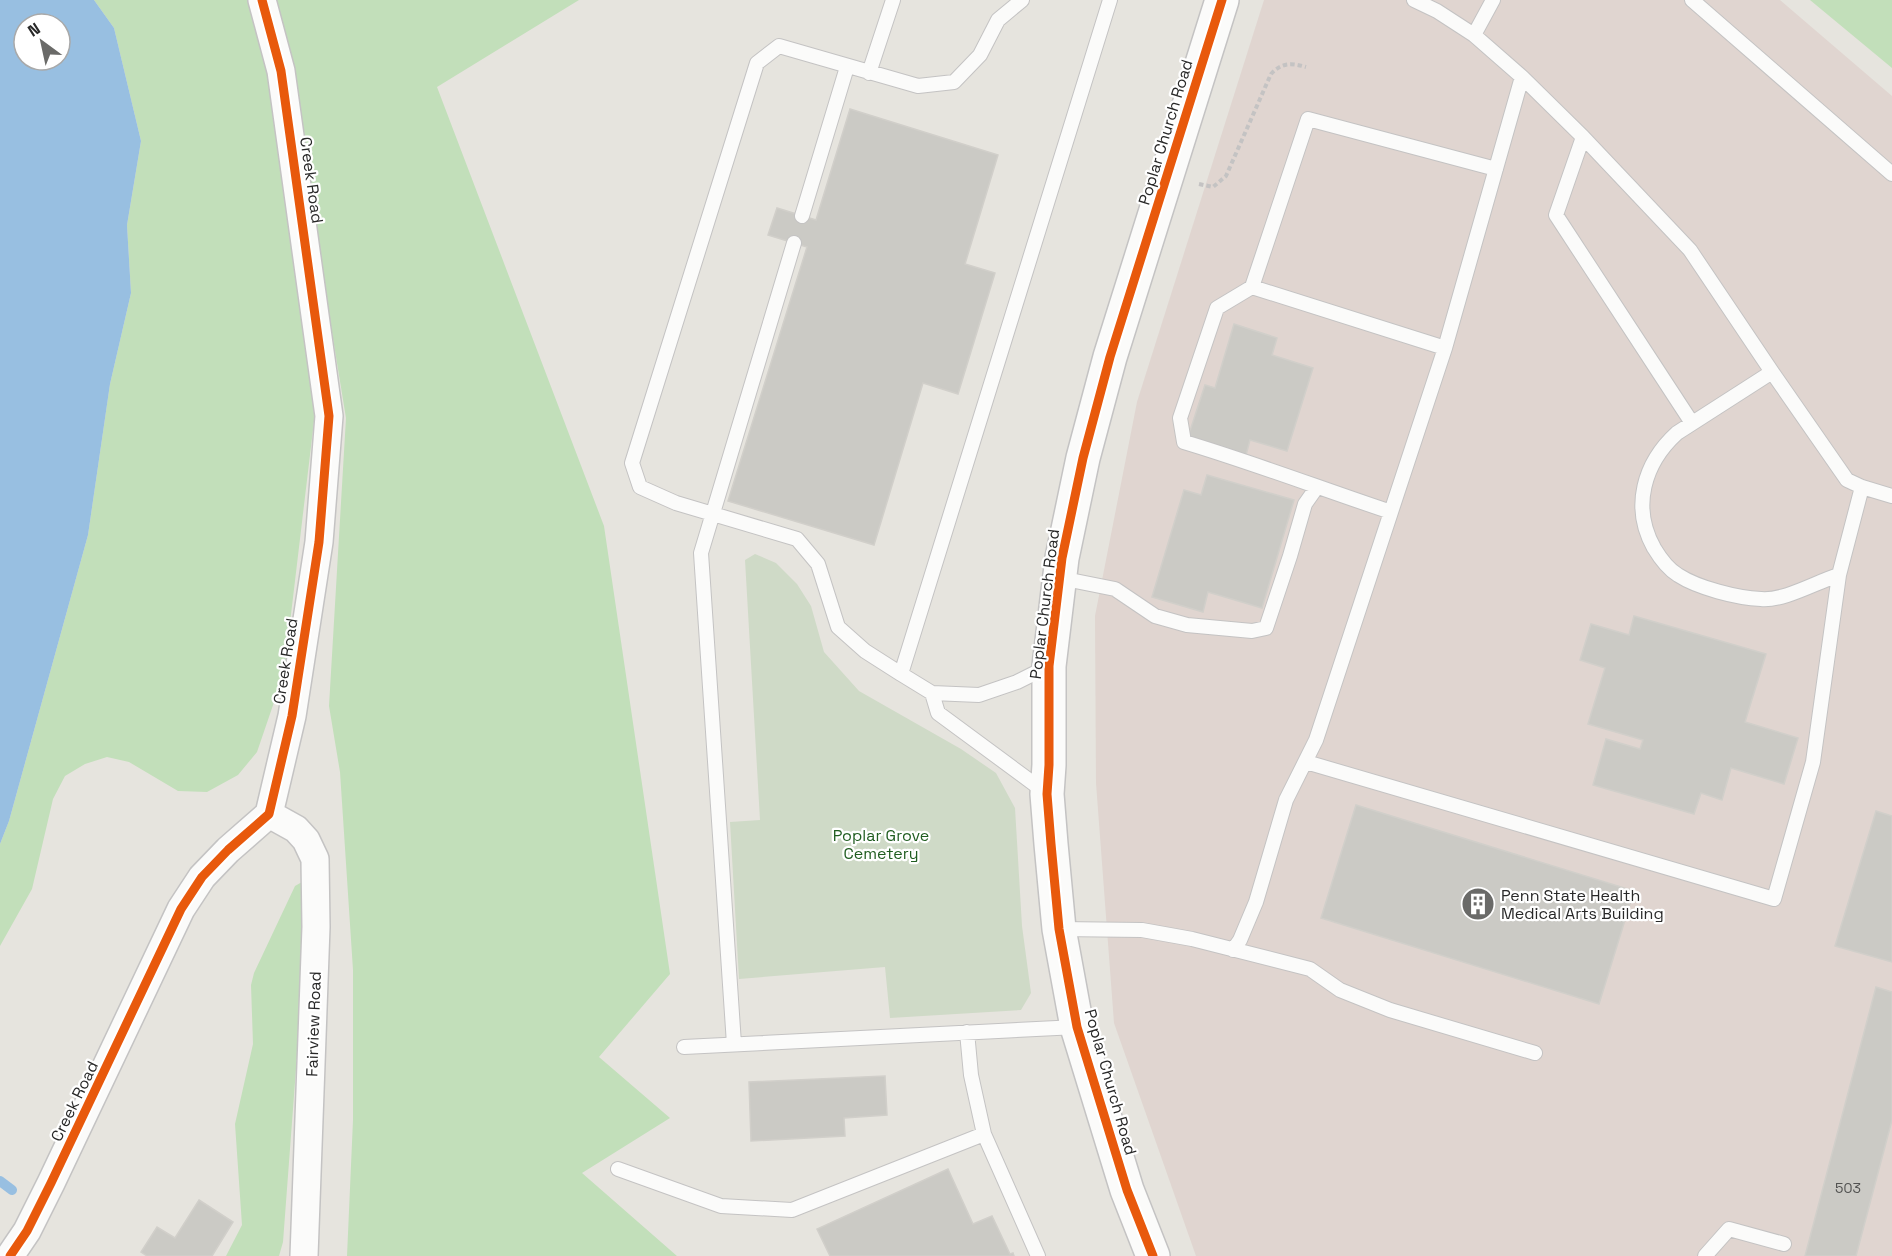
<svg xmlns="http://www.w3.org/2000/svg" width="1892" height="1256" font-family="'Space Grotesk',sans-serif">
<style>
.medical{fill:#e0d5d0}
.green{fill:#c2dfba}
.cemetery{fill:#cfdac7}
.water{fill:#98bfe1;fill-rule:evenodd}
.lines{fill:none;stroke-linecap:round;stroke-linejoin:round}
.stream{stroke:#98bfe1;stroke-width:10}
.building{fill:#cbcac5;stroke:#d1cfca;stroke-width:1.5}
.service-casing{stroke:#c4c3c3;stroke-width:16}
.minor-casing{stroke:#c4c3c3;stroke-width:30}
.tertiary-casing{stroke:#c4c3c3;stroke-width:36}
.path{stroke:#c4c3c3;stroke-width:4;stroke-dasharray:4.5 3;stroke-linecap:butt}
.service{stroke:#fbfbfa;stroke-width:14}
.minor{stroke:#fbfbfa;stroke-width:27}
.tertiary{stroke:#fbfbfa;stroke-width:33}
.cycleway-casing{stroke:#fff;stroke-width:13}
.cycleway{stroke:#e8590c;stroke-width:9}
.labels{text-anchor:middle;stroke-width:4.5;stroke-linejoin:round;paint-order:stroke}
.number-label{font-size:14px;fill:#525251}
.street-label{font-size:16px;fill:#282828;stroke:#fff}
.park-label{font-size:16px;fill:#205d20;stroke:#fff}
.poi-label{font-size:16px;fill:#282828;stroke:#fff;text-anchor:start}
</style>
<rect width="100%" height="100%" fill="#e6e4de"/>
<path class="medical" d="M1264 0H1780L1892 96V1256H1196L1114 1023 1096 783 1095 616 1137 402Z"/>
<path class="green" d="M94 0H579L437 87 604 526 670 974 599 1057 670 1118 582 1173 677 1256H347L353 1120V970L340 772 329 706 346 418 298 124 315 413 284 673 257 752 238 775 207 792 178 791 129 762 107 757 85 764 65 776 53 799 32 889 0 946V844L9 821 88 535 110 384 131 293 127 225 141 141 114 28Z
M1810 0H1892V68Z
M302 882 304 884 302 989 283 1242 279 1256H226L242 1225 235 1124 253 1044 251 985 254 973 295 886Z"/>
<path class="cemetery" d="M755 554 776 563 797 584 811 606 824 652 859 691 961 749 996 773 1015 808 1022 926 1031 993 1021 1010 890 1018 885 967 739 979 730 822 760 820 745 560Z"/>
<path class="water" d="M0 0H94L114 28 141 141 127 225 131 293 110 384 88 535 9 821 0 844ZM24 24H60V60H24Z"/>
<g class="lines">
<path class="stream" d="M0 1181 12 1190"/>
</g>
<path class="building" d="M850 109 998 155 965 264 995 273 958 394 923 383 874 545 728 501 807 247 768 235 777 208 816 220Z
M1234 324 1277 338 1272 355 1313 368 1287 451 1250 440 1246 455 1188 437 1205 385 1215 388Z
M1207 475 1294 500 1262 608 1208 592 1203 612 1152 597 1184 490 1201 495Z
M1634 616 1766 654 1745 722 1798 738 1784 784 1731 768 1722 800 1701 793 1694 814 1593 785 1606 739 1640 749 1643 740 1588 724 1605 668 1580 660 1591 624 1629 635Z
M1356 805 1634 891 1599 1004 1321 918Z
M1876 811 1892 816V962L1835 946Z
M1876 987 1892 992V1120L1856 1256H1805Z
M885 1076 887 1115 844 1118 845 1136 751 1141 749 1082Z
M948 1169 973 1224 992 1216 1010 1254 1013 1253 1014 1256H830L817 1229Z
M199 1200 233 1222 212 1256H147L141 1252 157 1227 175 1238Z"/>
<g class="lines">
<defs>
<path id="service" d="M1022 0 998 20 980 55 954 82 918 86 779 46 757 63 632 463 640 487 676 503 797 539 818 564 838 627 865 651 901 674 1110 0
M1414 0 1437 11 1474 35 1522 77 1583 137 1690 250 1772 372 1847 480 1862 487 1892 496
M1692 0 1892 174
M1474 35 1493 0
M869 73 893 0
M1583 137 1556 215 1692 423
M802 216 847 67
M1252 287 1217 308 1180 418 1184 442C1254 463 1322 489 1391 512
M1445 348 1252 287 1308 119 1496 169
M1772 372 1677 433C1644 463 1631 507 1654 548 1660 558 1668 569 1678 575 1698 588 1737 598 1761 599 1785 601 1816 582 1839 575
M1060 578 1115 589 1155 616 1187 625 1252 631 1266 628 1290 556 1305 504 1317 487
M901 674 932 693 979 695 1017 682 1047 667
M932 693 938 713 1045 792
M1306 762 1774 899 1813 762 1839 575 1862 487
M1059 929 1142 930 1192 939 1310 969 1340 990 1390 1010 1535 1053
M1233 950 1240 940 1256 902 1286 800 1316 740 1391 512 1445 348 1522 77
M734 1044 701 553 794 243
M684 1047 1077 1027
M984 1134 1038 1256
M618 1169 721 1206 792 1210 984 1134 971 1075 967 1032
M1705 1256 1729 1229 1784 1244"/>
<path id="minor" d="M269 814 296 829 306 840 315 859 316 927 304 1256
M10 1256 27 1231 51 1183 181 909 202 877 228 850 269 814 292 716 319 542 329 416 281 71 262 0"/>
<path id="tertiary" d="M1153 1256 1127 1190 1077 1027 1059 929 1051 844 1047 794 1049 765V666L1062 558 1083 458 1110 357 1222 0"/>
</defs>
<use href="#service" class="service-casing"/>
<use href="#minor" class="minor-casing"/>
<use href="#tertiary" class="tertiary-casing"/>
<path class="path" d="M1199 184 1213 187 1226 176 1271 74C1282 62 1292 63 1306 67"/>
<use href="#service" class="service"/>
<use href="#minor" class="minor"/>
<use href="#tertiary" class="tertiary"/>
<defs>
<path id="cycleway" d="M10 1256 27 1231 51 1183 181 909 202 877 228 850 269 814 292 716 319 542 329 416 281 71 262 0
M1153 1256 1127 1190 1077 1027 1059 929 1051 844 1047 794 1049 765V666L1062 558 1083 458 1110 357 1222 0"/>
</defs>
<use href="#cycleway" class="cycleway-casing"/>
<use href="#cycleway" class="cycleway"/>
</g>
<defs>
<symbol id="building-disc" viewBox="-11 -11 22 22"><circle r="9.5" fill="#6a6a68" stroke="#fff"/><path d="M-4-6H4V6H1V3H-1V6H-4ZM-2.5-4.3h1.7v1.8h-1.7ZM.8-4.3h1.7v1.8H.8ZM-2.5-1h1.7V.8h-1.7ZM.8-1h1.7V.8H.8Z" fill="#fff"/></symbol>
</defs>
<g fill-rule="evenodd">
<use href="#building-disc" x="1459" y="885" width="38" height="38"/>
</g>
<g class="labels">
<g class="number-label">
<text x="1848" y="1193">503</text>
</g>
<g class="street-label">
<text transform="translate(1165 132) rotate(-73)" y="6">Poplar Church Road</text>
<text transform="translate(312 180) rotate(82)" y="6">Creek Road</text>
<text transform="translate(1044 604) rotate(-83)" y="6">Poplar Church Road</text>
<text transform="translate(285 661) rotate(-81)" y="6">Creek Road</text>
<text transform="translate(313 1024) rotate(-88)" y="6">Fairview Road</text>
<text transform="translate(1111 1082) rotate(74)" y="6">Poplar Church Road</text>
<text transform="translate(74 1101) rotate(-64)" y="6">Creek Road</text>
</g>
<g class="park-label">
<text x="881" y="841">Poplar Grove<tspan x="881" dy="18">Cemetery</tspan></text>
</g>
<g class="poi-label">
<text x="1501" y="901">Penn State Health<tspan x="1501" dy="18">Medical Arts Building</tspan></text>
</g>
</g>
<g transform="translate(42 42) rotate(327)"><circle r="28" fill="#ffffff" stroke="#a9a9a9" stroke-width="1.5"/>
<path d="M0-4.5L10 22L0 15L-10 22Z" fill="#6a6a68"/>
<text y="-9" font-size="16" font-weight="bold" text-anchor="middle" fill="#282828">N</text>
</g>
</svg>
